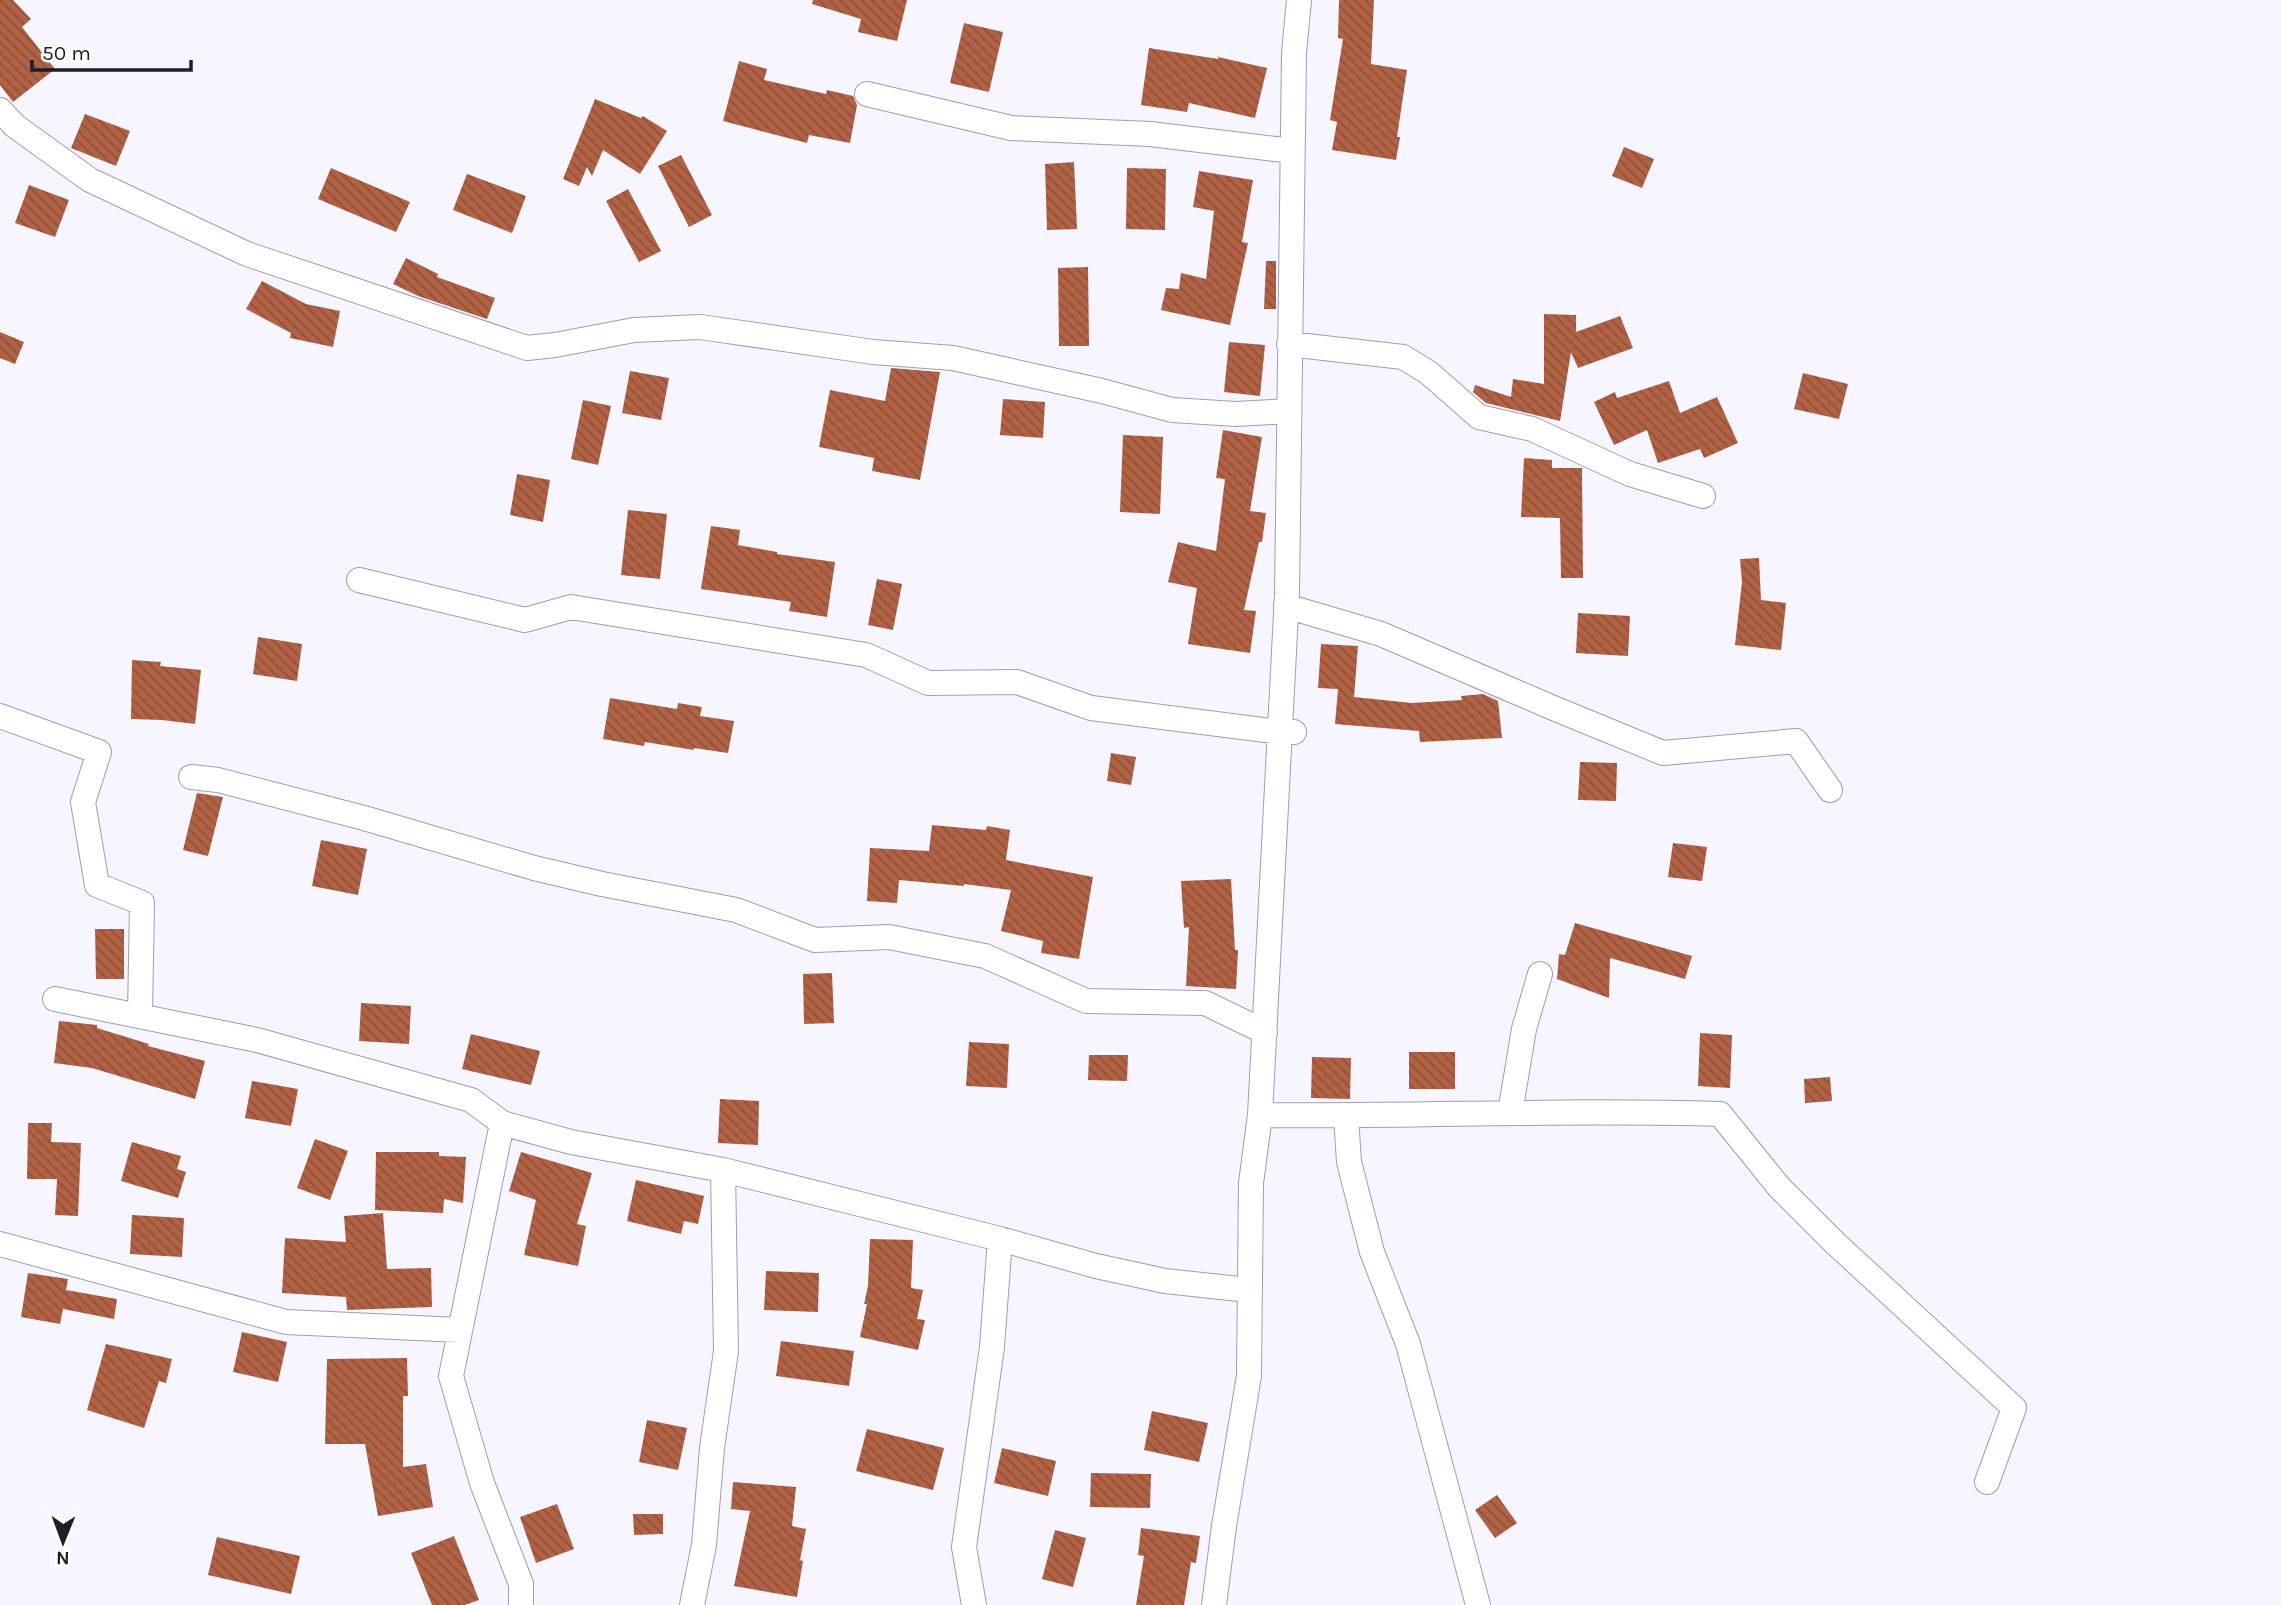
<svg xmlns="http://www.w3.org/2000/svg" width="2281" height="1605" font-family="Karla,sans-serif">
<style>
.building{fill:url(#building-back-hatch)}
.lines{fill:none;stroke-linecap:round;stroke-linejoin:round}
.street-casing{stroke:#a09cb1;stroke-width:26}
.street{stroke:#fff;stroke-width:24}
</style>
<defs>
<pattern id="building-back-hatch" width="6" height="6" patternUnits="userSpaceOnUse" patternTransform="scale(1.75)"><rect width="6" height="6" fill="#b26244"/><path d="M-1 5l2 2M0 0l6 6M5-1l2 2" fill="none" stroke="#905039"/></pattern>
</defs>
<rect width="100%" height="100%" fill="#f7f5ff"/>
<path class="building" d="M0 0H13L31 19 22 27 55 69 13 102 0 85Z
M813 0H907L897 41 858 32 861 19 812 4Z
M1339 0H1374L1371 64 1407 70 1397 137H1400L1396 160 1332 150 1337 122 1330 120 1343 39 1338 38Z
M964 23 1003 32 989 92 950 83Z
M1149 48 1218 59V57L1267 68 1255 118 1189 103 1187 112 1141 105Z
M739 61 767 69 764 80 826 94 827 90 853 96 857 105 850 143 809 135 807 143 723 121Z
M595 99 641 118 643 116 667 131 640 174 603 150 592 176 587 167 579 186 563 179Z
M85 114 130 131 116 166 71 148Z
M1624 147 1654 159 1642 188 1612 176Z
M681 155 712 215 689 227 658 166Z
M1074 162 1077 229 1047 230 1045 164Z
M331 168 410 202 396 232 318 199Z
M1127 168 1166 169 1165 230 1126 229Z
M1199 171 1253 180 1242 242 1248 243 1230 325 1161 310 1166 288 1179 289 1181 273 1206 279 1214 211 1193 207Z
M467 174 526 196 512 233 453 210Z
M29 185 69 200 55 237 15 223Z
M628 189 661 251 639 262 606 201Z
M406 258 438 274 437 277 495 298 487 319 418 296 393 284Z
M1266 261H1276V309H1264Z
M1088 267 1089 346H1059L1058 268Z
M262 281 306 304 340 311 333 347 290 338 291 333 246 309Z
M1544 314 1576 315V332L1620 316 1633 348 1578 368 1571 352 1560 421 1486 403 1473 392 1475 385 1511 397 1513 379 1544 384Z
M0 332 24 342 15 364 0 358Z
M1229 342 1265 345 1260 396 1224 392Z
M891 368 940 372 920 480 872 471 874 458 819 447 830 390 885 401Z
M630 371 669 378 661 420 622 413Z
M1803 373 1848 384 1839 419 1794 409Z
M1669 381 1680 413 1717 397 1738 443 1704 458 1700 449 1658 463 1647 430 1614 445 1594 402 1615 392 1617 398Z
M1003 399 1045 402 1043 438 1000 435Z
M583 400 611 406 598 465 571 459Z
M1223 430 1262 437 1250 511 1266 513 1262 542H1259L1244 610 1256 611 1250 653 1188 644 1197 588 1168 582 1178 542 1216 551 1225 479 1216 478Z
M1123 435 1163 437 1160 514 1120 512Z
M1524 458 1552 460V468H1582L1583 578H1561L1560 518 1521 517Z
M517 474 550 480 543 522 510 515Z
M628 510 667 514 660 579 621 575Z
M711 526 740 530 738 545 777 552V554L835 562 827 617 789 611 791 602 701 589Z
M1759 558 1761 600 1786 603 1781 650 1735 645 1742 582 1740 559Z
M877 579 902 584 893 630 868 625Z
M1578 613 1630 616 1628 656 1576 653Z
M258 637 302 644 297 681 253 674Z
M1321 644 1358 646 1354 697 1412 703 1462 700 1461 696 1483 694 1498 701 1502 738 1420 742 1419 731 1335 724 1338 689 1318 688Z
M132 660 161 662 160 666 201 670 195 724 162 720 131 719Z
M610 698 677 709 678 703 702 707 700 716 734 721 728 753 694 748V750L645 742 644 746 603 739Z
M1111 753 1136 757 1131 785 1107 781Z
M1580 762 1617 763 1616 801 1578 800Z
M197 793 223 797 208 856 183 850Z
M932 825 986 830 987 826 1010 830 1006 860 1093 877 1079 959 1041 953 1043 941 1001 931 1011 890 964 884V886L899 880 897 903 867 901 870 848 929 851Z
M321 840 367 849 358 895 312 886Z
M1673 843 1707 847 1702 881 1668 877Z
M1231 879 1235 950H1238L1236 989 1186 986 1189 927 1184 928 1181 881Z
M1575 923 1692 956 1685 979 1610 958 1609 998 1557 979 1559 954 1565 955Z
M95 929H124V979H96Z
M832 973 834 1023 804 1024 803 974Z
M361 1003 411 1006 409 1044 359 1041Z
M59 1021 97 1025V1028L149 1044 148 1046 205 1061 195 1099 92 1068 54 1063Z
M1700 1033 1732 1035 1730 1088 1698 1086Z
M471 1034 540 1051 531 1085 462 1069Z
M969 1042 1009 1044 1007 1088 966 1086Z
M1409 1052H1455V1089H1409Z
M1089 1055H1128L1127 1081 1088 1080Z
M1312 1057 1351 1058 1350 1099 1311 1098Z
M1830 1077 1832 1101 1805 1103 1804 1079Z
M252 1081 298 1089 291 1126 245 1118Z
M720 1099 759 1101 758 1145 718 1143Z
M28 1123H52L51 1142 81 1143 78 1216 55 1215 57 1179H27Z
M315 1139 348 1151 330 1200 297 1188Z
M132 1142 181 1156 177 1169 186 1172 178 1198 121 1181Z
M376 1152H439V1156L466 1157 463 1203 444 1199 443 1213 375 1210Z
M521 1152 592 1173 577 1224 586 1226 578 1266 524 1255 536 1200 509 1191Z
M636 1180 704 1196 698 1224 684 1221 681 1234 627 1221Z
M383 1213 387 1269 431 1268 432 1307 347 1310 346 1297 282 1293 285 1238 346 1242 344 1216Z
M132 1215 184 1218 182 1257 130 1254Z
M870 1239 913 1240 911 1288 923 1290 917 1319 925 1320 918 1350 860 1337 867 1304H864L868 1286Z
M766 1271 819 1273 818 1312 764 1310Z
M28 1273 68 1279 66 1290 117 1299 114 1319 63 1309 60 1324 21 1317Z
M242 1332 287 1342 278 1382 233 1372Z
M781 1341 854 1351 849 1386 776 1376Z
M106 1344 172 1359 166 1383 159 1381 144 1428 87 1410Z
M407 1358 408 1396H403V1467L426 1464 433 1507 378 1516 365 1444H325L327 1359Z
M1152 1411 1208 1423 1199 1462 1144 1450Z
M647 1420 687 1428 678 1470 639 1462Z
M867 1429 944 1448 933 1490 856 1471Z
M1002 1448 1056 1461 1048 1496 994 1483Z
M1091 1473 1151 1474 1150 1508 1090 1507Z
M733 1482 796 1487 792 1526 806 1529 800 1560 803 1561 797 1597 734 1586 750 1511 731 1509Z
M1497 1495 1517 1523 1495 1538 1475 1510Z
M557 1504 574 1549 536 1563 520 1517Z
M633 1514H663V1534L634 1535Z
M1141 1528 1200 1536 1196 1563 1191 1562 1184 1605H1136L1144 1556 1138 1555Z
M1055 1530 1086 1538 1073 1587 1042 1579Z
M454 1536 479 1600 465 1605H432L411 1553Z
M217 1537 300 1556 291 1594 208 1575Z"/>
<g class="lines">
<defs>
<path id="street" d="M867 94 1011 128 1150 134 1292 151
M0 110 15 126 90 180 247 254 527 348 555 345 634 330 700 327 873 352 953 358 1102 391 1172 410 1236 414 1288 411
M1289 344 1403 357 1429 373 1479 417 1532 429 1630 474 1703 496
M359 580 525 620 571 607 866 655 928 683 1017 682 1091 708 1280 732H1294
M1286 606 1381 634 1551 707 1663 753 1796 741 1830 790
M0 716 99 752 83 802 97 885 142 903 140 1016
M191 777 218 780 364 818 534 868 602 884 736 910 815 940 889 937 985 956 1086 1001 1205 1003 1265 1032
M55 999 257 1040 471 1100 502 1123
M1510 1113 1524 1029 1540 974
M1260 1115C1414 1117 1567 1109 1720 1114L1779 1187 1835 1243 2014 1408 1987 1482
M1346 1116 1349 1162 1372 1252 1408 1344 1478 1605
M0 1244 286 1322 460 1330
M521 1605V1584L482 1483 451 1376 502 1123 571 1142 723 1170
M692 1605 704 1545 712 1448 726 1351 723 1170 1000 1239
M974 1605 964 1547 992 1347 1000 1239 1096 1266 1165 1281 1249 1290
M1214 1605 1224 1526 1249 1376 1251 1183 1260 1115 1287 594 1294 53 1299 0"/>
</defs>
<use href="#street" class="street-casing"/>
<use href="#street" class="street"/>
</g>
<g transform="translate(63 1542) rotate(181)" stroke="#ffffff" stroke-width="5" paint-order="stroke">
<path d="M0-5L12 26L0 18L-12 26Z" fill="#1f1d25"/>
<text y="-10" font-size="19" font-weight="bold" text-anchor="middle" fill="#1f1d25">N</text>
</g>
<path d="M32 60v10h159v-10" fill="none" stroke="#1f1d25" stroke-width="3.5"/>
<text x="42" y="60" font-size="21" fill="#1f1d25" stroke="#ffffff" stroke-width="5" paint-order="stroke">50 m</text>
</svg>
